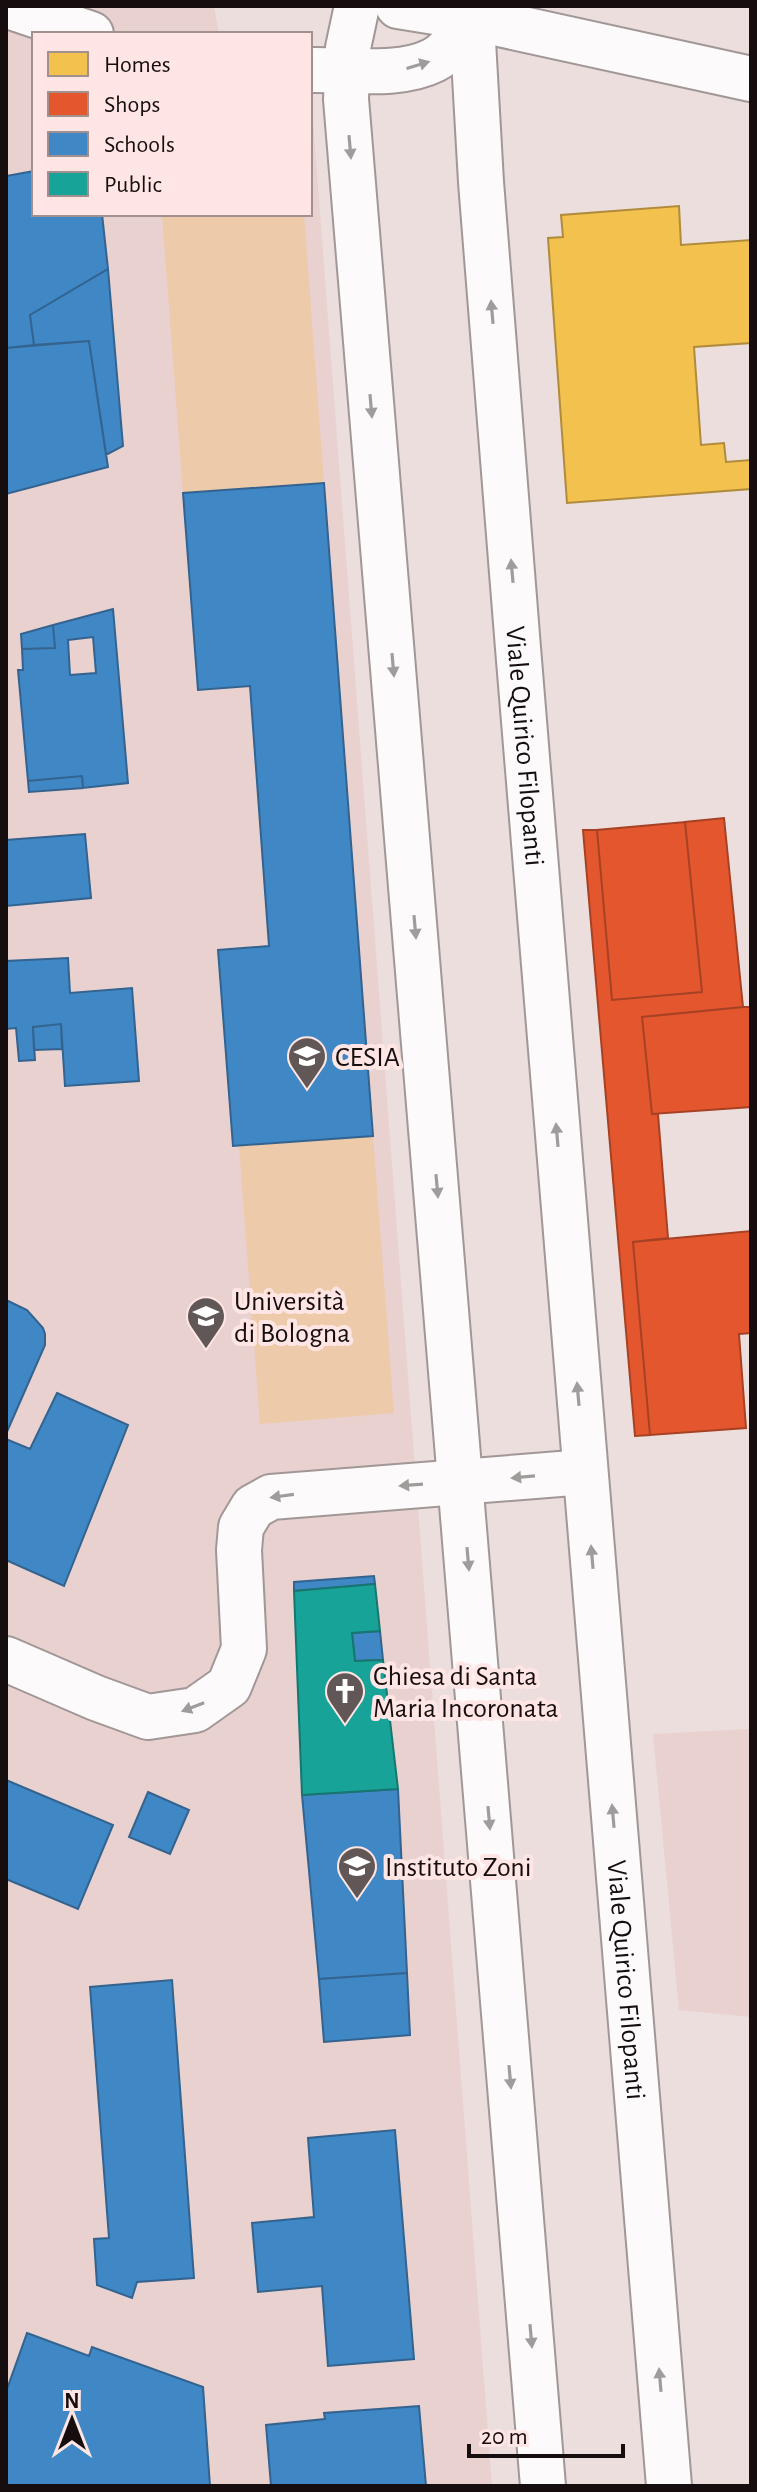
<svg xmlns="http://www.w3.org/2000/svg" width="757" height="2492" font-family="'Alegreya Sans',sans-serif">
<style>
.built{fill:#e9d1d0}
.green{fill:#edcaa9}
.homes{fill:#f2c14e;stroke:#b08b3b;stroke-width:2}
.shops{fill:#e4572e;stroke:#a64124;stroke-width:2}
.schools{fill:#3f88c5;stroke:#33638e;stroke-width:2;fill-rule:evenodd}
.public{fill:#17a398;stroke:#17766f;stroke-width:2}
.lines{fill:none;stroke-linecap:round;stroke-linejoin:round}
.street-casing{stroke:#a19796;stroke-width:48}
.secondary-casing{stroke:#a19796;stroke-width:48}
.primary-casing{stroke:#a19796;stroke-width:48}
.street{stroke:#fcfafa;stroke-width:44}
.secondary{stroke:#fcfafa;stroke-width:44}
.primary{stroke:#fcfafa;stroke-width:44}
.oneway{fill:#a09c9c}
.labels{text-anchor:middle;stroke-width:8;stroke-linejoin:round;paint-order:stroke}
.street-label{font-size:28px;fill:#160e0e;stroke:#ffe6e4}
.poi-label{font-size:28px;fill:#160e0e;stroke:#ffe6e4;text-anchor:start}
</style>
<rect width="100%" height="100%" fill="#ebdedd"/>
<path class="built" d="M6 6H214L219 34H34V214H310V120H313L492 2486H6Z
M751 1729V2017L679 2010 653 1734Z"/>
<path class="green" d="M162 214H304L324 483 183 493Z
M373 1136 394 1413 260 1424 239 1146Z"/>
<path class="homes" d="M679 206 681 245 751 240V343L694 347 701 445 724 443 726 462 751 460V489L567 503 548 238 563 237 561 215Z"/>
<path class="shops" d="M724 818 743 1007 642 1017 652 1114H658L668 1238 633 1242 650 1435 635 1436 583 830H597L612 1000 702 992 685 822Z
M685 822 702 992 612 1000 597 830Z
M743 1007H751V1107L652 1114 642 1017Z
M751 1231V1333L739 1334 746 1428 650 1435 633 1242Z"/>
<path class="schools" d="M34 171V214H102L108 269 30 315 34 345 6 348V176Z
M108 269 123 446 106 455 89 341 34 345 30 315Z
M89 341 108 467 6 494V348Z
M324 483 373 1136 233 1146 218 950 269 946 250 686 198 690 183 493Z
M113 609 128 783 83 788 82 776 28 781 18 670H23L22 649 55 648 53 625ZM93 637 96 673 70 675 68 640Z
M53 625 55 648 22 649 21 634Z
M82 776 83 788 29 792 28 781Z
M85 834 91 898 6 906V840Z
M68 958 70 993 132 988 139 1081 65 1086 61 1024 33 1027 35 1060 19 1061 16 1028 6 1029V961Z
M61 1024 62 1049 34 1050 33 1027Z
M6 1300 27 1310 43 1328 45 1334V1345L6 1434Z
M57 1393 128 1425 64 1586 6 1560V1439L30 1449Z
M374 1576 375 1584 294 1591V1582Z
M380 1631 383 1660 355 1661 352 1633Z
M6 1780 113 1825 78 1909 6 1879Z
M398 1789 407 1973 319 1979 302 1795Z
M148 1792 189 1810 170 1854 129 1837Z
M407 1973 410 2035 324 2042 319 1979Z
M172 1980 194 2278 137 2282 132 2298 97 2285 94 2239 109 2238 90 1987Z
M395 2130 414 2359 328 2366 322 2286 258 2292 252 2223 314 2217 308 2138Z
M27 2333 89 2356 92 2347 203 2387 210 2486H6V2392Z
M419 2406 426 2486H271L266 2425 325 2419 324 2413Z"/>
<path class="public" d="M375 1584 380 1631 352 1633 355 1661 383 1660 398 1789 302 1795 294 1591Z"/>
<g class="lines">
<defs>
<path id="street" d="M6 1659 96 1698 148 1717 195 1710 229 1686 244 1649 239 1550 241 1527 253 1507 271 1497 585 1472"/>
<path id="secondary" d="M8 6 91 34
M398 6 472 18 751 79
M310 70C349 69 399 78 434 60 451 51 461 33 472 18"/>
<g id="primary">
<path d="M357 6 348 48 346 99 543 2486"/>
<path id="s1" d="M471 6 481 182 518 648 669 2486"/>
</g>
</defs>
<use href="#street" class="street-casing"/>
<use href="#secondary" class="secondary-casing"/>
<use href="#primary" class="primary-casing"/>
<use href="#street" class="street"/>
<use href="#secondary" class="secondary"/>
<use href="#primary" class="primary"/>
</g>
<defs><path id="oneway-solid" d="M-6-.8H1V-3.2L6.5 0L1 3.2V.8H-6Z" transform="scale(2)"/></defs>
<g class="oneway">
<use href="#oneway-solid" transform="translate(418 65) rotate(-17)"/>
<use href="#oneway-solid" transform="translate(350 147) rotate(85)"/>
<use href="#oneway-solid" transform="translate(492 312) rotate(-95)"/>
<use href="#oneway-solid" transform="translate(371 406) rotate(85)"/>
<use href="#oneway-solid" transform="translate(512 571) rotate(-95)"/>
<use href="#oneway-solid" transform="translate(393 665) rotate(85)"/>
<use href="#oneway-solid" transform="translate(415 927) rotate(85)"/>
<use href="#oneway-solid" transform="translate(557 1135) rotate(-95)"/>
<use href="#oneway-solid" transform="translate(437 1186) rotate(85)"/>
<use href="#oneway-solid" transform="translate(578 1394) rotate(-95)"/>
<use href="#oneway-solid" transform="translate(523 1477) rotate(175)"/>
<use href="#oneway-solid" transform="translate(411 1485) rotate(176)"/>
<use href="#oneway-solid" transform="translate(282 1496) rotate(172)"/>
<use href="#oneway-solid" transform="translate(592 1557) rotate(-95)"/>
<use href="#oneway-solid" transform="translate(468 1559) rotate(85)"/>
<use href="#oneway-solid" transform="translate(193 1707) rotate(159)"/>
<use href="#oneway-solid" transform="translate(613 1816) rotate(-95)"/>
<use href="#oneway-solid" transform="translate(489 1818) rotate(85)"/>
<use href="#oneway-solid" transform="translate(510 2077) rotate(85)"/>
<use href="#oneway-solid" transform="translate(531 2336) rotate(85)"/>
<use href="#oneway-solid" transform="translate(660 2380) rotate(-95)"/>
</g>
<defs>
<symbol id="university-pin" viewBox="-11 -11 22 30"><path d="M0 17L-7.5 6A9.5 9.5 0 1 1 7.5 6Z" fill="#615756" stroke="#ffe6e4"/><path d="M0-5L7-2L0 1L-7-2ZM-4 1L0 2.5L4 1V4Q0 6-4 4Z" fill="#fff"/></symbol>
<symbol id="church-pin" viewBox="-11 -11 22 30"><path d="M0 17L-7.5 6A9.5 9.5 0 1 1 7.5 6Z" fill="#615756" stroke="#ffe6e4"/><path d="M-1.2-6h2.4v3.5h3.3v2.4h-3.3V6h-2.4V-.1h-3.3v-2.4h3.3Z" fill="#fff"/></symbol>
</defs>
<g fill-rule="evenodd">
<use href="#university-pin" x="285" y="1034" width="44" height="60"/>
<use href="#university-pin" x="184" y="1294" width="44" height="60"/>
<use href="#church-pin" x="323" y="1669" width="44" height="60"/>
<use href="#university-pin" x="335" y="1844" width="44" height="60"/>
</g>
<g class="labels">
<g class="street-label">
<text dy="10" stroke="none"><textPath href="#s1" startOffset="742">Viale Quirico Filopanti</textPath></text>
<text dy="10" stroke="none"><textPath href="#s1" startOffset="1980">Viale Quirico Filopanti</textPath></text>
</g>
<g class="poi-label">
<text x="335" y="1066">CESIA</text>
<text x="234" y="1310">Università<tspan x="234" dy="32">di Bologna</tspan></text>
<text x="373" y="1685">Chiesa di Santa<tspan x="373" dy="32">Maria Incoronata</tspan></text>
<text x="385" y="1876">Instituto Zoni</text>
</g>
</g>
<rect width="757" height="2492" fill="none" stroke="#160e0e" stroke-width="16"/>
<rect x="32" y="32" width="280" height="184" fill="#ffe6e4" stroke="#a2908e" stroke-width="2"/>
<rect x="48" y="52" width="40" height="24" fill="#f2c14e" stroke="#a2908e" stroke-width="2"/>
<text x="104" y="72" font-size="24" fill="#160e0e">Homes</text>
<rect x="48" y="92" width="40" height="24" fill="#e4572e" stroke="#a2908e" stroke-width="2"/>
<text x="104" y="112" font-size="24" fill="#160e0e">Shops</text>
<rect x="48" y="132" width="40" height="24" fill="#3f88c5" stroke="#a2908e" stroke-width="2"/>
<text x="104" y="152" font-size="24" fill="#160e0e">Schools</text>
<rect x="48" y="172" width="40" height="24" fill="#17a398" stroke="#a2908e" stroke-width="2"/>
<text x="104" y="192" font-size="24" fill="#160e0e">Public</text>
<g transform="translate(72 2420)" stroke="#ffe6e4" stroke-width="6" paint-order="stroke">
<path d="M0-6L14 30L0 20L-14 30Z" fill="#160e0e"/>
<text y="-12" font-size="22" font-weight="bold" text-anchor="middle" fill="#160e0e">N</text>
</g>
<path d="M469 2444v12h154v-12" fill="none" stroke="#160e0e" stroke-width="4"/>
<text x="481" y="2444" font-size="24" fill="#160e0e" stroke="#ffe6e4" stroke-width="6" paint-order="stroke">20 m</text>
</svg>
